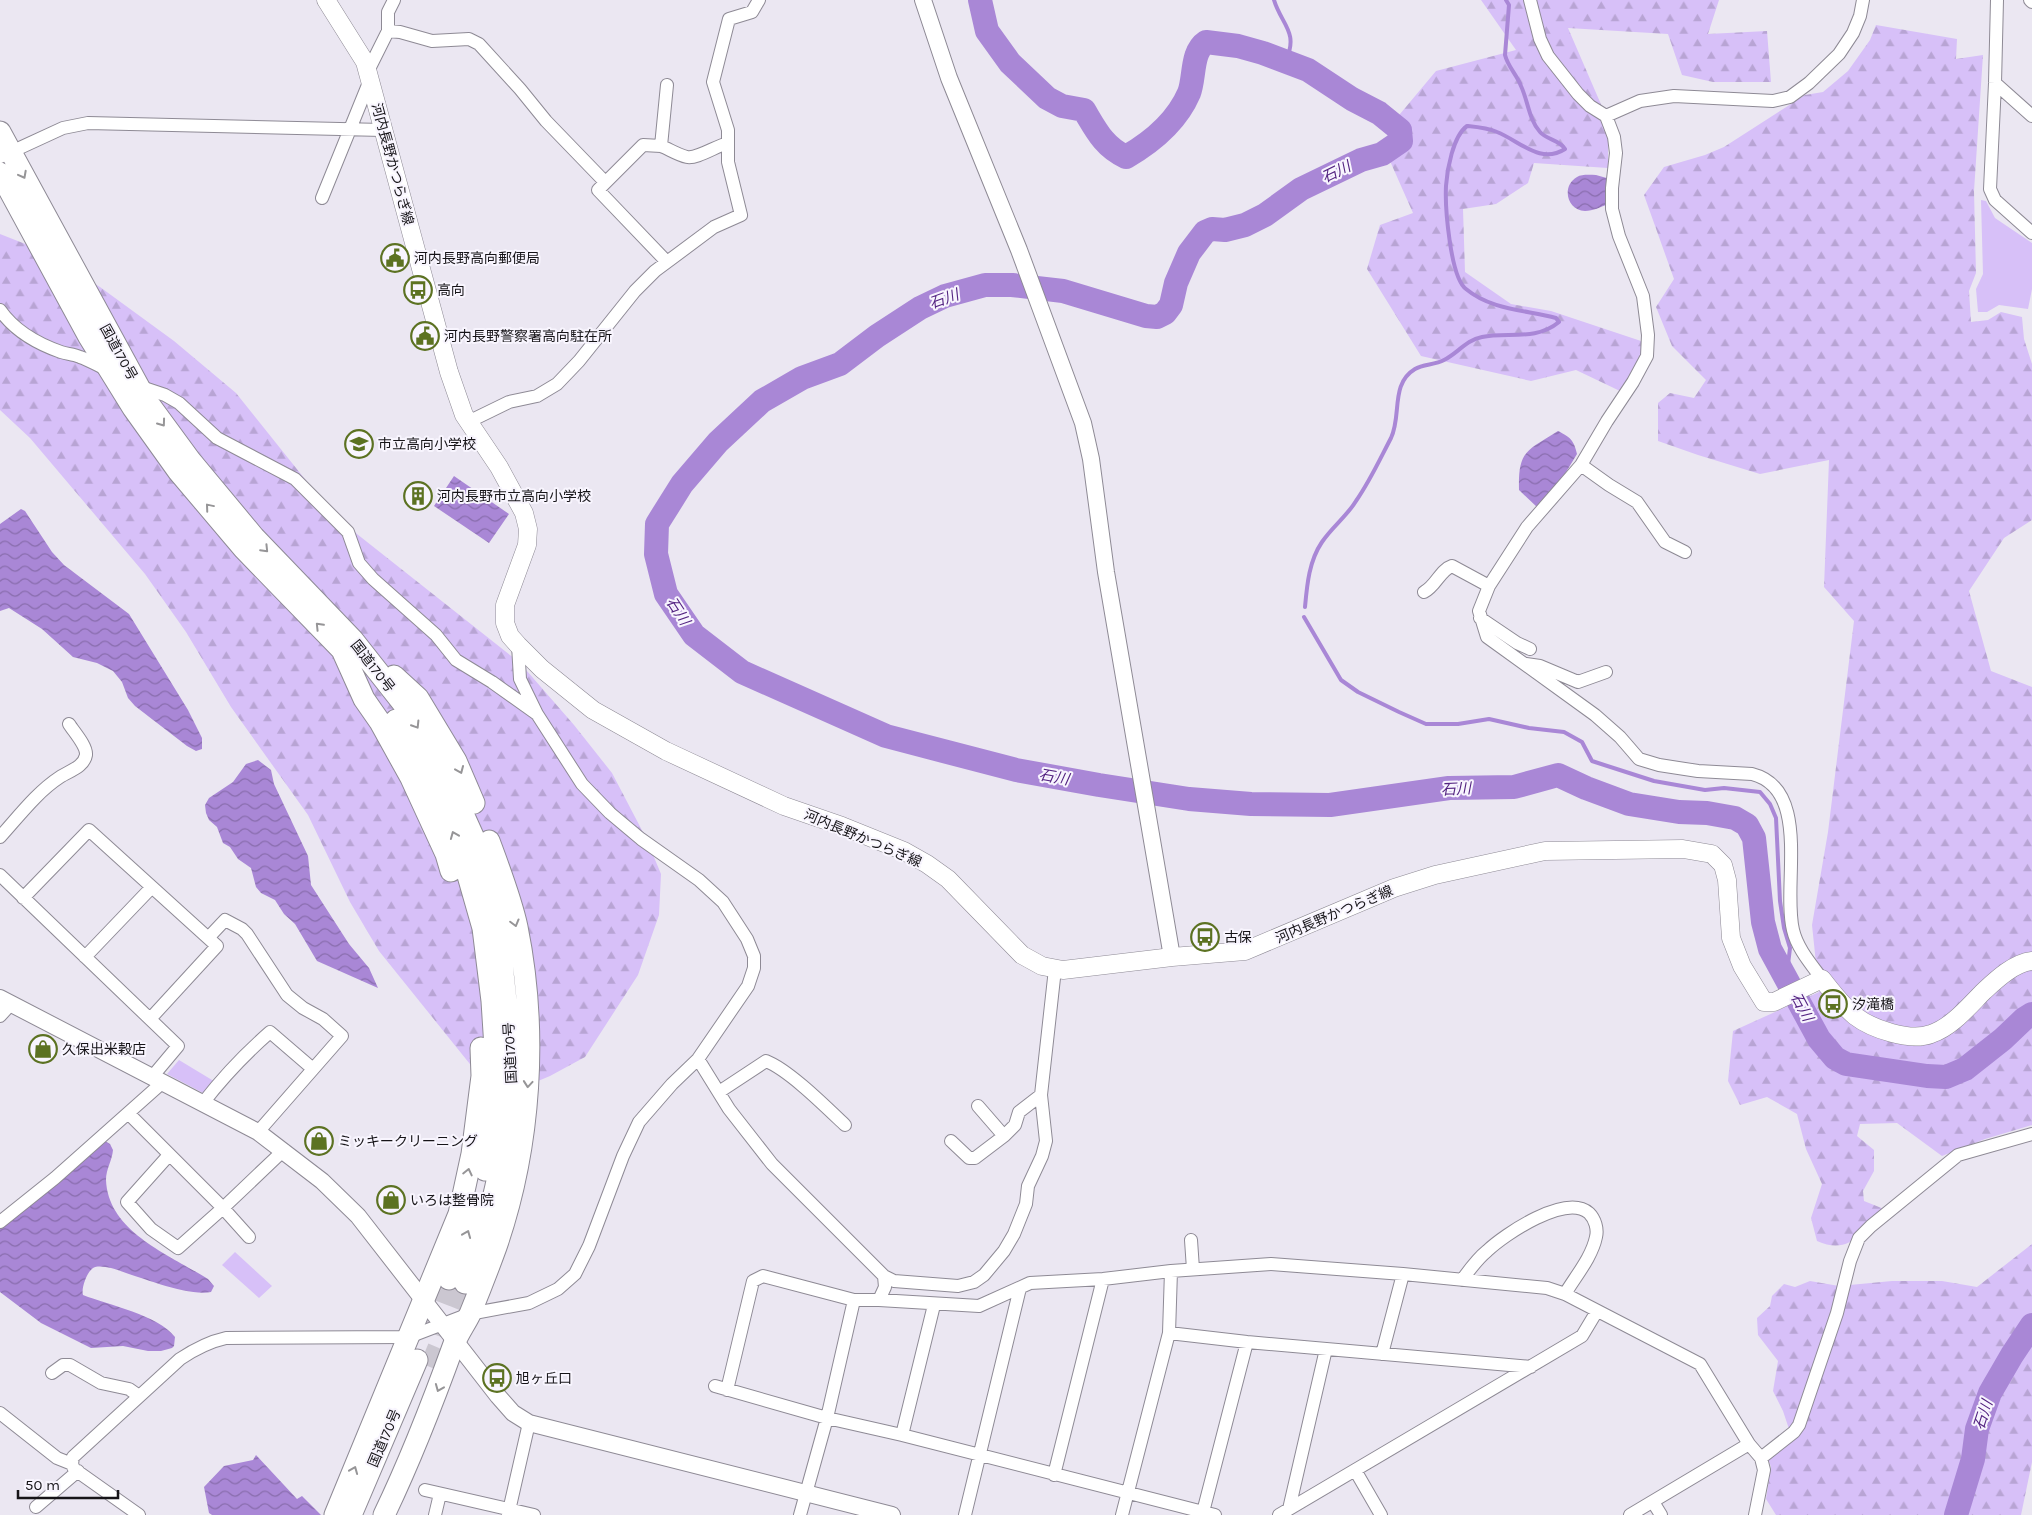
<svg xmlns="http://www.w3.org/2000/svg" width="2032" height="1515" font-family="Karla,'Noto Sans JP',sans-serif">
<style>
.forest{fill:url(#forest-firs)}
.green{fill:#d7c0f8}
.water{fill:url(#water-waves)}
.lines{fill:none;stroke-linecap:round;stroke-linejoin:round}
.stream{stroke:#a987d6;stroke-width:4}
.river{stroke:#a987d6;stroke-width:24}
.trunk-tunnel{stroke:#cbc7d1;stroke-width:21;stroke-dasharray:21 11;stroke-linecap:butt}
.minor-casing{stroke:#8e8a95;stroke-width:14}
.tertiary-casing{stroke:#8e8a95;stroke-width:18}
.secondary-casing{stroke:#8e8a95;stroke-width:19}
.trunk-casing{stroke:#8e8a95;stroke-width:23}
.minor{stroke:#fff;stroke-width:12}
.tertiary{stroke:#fff;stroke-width:16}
.secondary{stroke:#fff;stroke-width:18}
.trunk{stroke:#fff;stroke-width:21}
.oneway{stroke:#969597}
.labels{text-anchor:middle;stroke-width:4;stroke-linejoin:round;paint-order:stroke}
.street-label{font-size:14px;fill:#161418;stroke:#f8f5fe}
.poi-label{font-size:14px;fill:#161418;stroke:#f8f5fe;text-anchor:start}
.water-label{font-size:15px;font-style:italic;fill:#532381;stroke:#f8f5fe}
</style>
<defs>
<pattern id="forest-firs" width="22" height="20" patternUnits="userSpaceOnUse" patternTransform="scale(1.25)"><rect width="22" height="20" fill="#d7c0f8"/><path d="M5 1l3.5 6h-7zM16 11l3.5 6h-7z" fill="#b8a4d4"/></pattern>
<pattern id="water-waves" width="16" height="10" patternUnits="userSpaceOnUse" patternTransform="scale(1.25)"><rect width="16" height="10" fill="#a987d6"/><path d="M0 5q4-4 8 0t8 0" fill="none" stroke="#896dad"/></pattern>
</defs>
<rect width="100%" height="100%" fill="#ebe7f2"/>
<path class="forest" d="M1481 0H1719L1708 34 1767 31 1771 82H1713L1682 75 1668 34 1568 28 1606 116 1608 132V168L1534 163 1528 183 1496 204 1463 209 1465 272 1511 304 1551 311 1644 342 1642 357 1620 391 1576 370 1531 381 1421 356 1367 269 1380 225 1413 213 1390 161 1400 114 1436 71 1516 50Z
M1876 25 1957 39 1956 59 1983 55 1974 191 1976 273 1969 291 1971 322 1988 320 2001 312 2022 317 2024 339 2032 364V520L2004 538 1969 591 1991 671 2032 687V1125L1985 1139 1942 1156 1897 1123 1860 1124 1857 1136 1874 1150V1171L1863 1191 1864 1201 1884 1209C1863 1231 1850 1256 1817 1241L1811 1218 1822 1184 1806 1149 1797 1114 1767 1097 1740 1105 1728 1081 1733 1031 1819 992 1812 925 1828 832 1854 621 1824 587 1829 460 1760 474 1698 455 1658 441V403L1670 393 1694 398 1706 380 1672 346 1656 307 1674 279 1644 195 1664 167 1705 155 1724 147 1805 95 1823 92 1848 71 1870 40Z
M0 234 38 249 100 287 174 341 236 393 312 488 357 534 520 663 574 725 612 773 646 838 661 874 659 915 638 975 585 1057 550 1076 519 1089H490L379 951 350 902 308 815 231 707 186 632 145 574 30 438 0 410Z
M2032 1244V1462L2021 1515H1776L1766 1499 1771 1467 1768 1458 1792 1438 1783 1411 1773 1391 1778 1361 1758 1335 1757 1318 1770 1306 1772 1296 1784 1284 1795 1287 1810 1281 1839 1286 1892 1281H1942L1977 1287Z"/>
<path class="green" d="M1981 200 1986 201 1995 218 2032 243V289L2028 309 1999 305 1987 312H1978L1976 289 1983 274Z
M179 1060 217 1083 207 1095 167 1074Z
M235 1252 272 1286 259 1298 222 1265Z"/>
<path class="water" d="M1596 175 1610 179 1608 204C1601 207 1593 211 1585 211 1567 211 1561 186 1577 177 1582 174 1590 175 1596 175Z
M1558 431C1570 437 1574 440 1577 454L1560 482 1538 508 1519 490C1518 450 1527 451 1558 431Z
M454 476 509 514 489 543 434 506Z
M21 509 25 511 52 552 64 565 129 614 188 710 202 738V749L196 751 187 746 135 706 128 698 122 682 113 671 97 663 73 657 42 629 9 608 0 611V524Z
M258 760 271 770 274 784 308 856 311 885 349 944 369 968 378 988 317 961 295 924 284 914 275 900 261 893 256 887 251 868 238 859 230 847 223 843 217 827 209 820 206 813 205 805 209 798 233 782 246 764Z
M105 1141 110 1144 113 1150C112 1161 106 1169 106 1180 108 1232 170 1255 208 1279L214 1286 211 1292C187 1297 135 1275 111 1268 105 1267 98 1265 93 1268 87 1272 81 1288 83 1295 109 1305 158 1315 175 1337L174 1346 172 1348 161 1351H148L123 1346 91 1348 41 1323 0 1292V1229Z
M256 1455 297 1499 302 1496 321 1515H212L209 1513 204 1487 224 1466 253 1460Z"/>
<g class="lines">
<path class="stream" d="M1274 0C1281 24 1299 32 1286 60
M1305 607C1307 585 1309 561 1322 542 1332 527 1347 516 1356 501 1370 481 1380 459 1391 438 1402 415 1390 384 1415 369 1423 364 1435 365 1444 360 1458 353 1466 340 1482 337 1508 332 1536 341 1559 322L1556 318C1526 310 1491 310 1466 289 1450 277 1445 206 1446 186 1447 170 1453 136 1467 126 1477 127 1488 128 1497 132 1520 141 1540 165 1565 149 1560 140 1547 140 1540 132 1529 120 1528 101 1521 86 1517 75 1508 67 1505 55L1509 5 1506 0
M1304 617 1341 680 1358 692 1399 712 1426 724H1458L1489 719 1529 728 1564 732 1582 742 1592 761 1654 781 1705 790 1724 788 1760 792 1770 804 1776 818 1780 901 1784 928 1790 948 1786 981"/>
<path class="river" d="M980 0 987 31 1010 63 1047 98 1062 106 1084 110C1096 130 1104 147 1126 157 1152 142 1177 121 1189 93 1195 78 1191 52 1206 42L1238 46 1263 53 1308 70 1352 99 1379 113 1400 130 1401 141 1382 154 1361 160 1301 189 1265 215 1245 225 1225 230 1212 229 1205 232 1189 253 1176 283 1171 305 1165 313 1157 317 1146 316 1063 291 1012 285H985L945 296 920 308 877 336 840 364 802 378 762 401 718 442 682 484 657 524 656 554 666 594 694 635 742 672 886 736 1016 770 1099 785 1189 799 1251 804 1330 805 1449 788 1514 787 1558 775 1586 788 1629 804 1679 812 1707 813 1735 818 1747 825 1754 838 1763 922 1770 949 1819 1039 1835 1058 1846 1064 1927 1076 1946 1077 1965 1069 2003 1039 2024 1019 2032 1014
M1956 1515 1973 1459 1977 1429 1990 1393 2012 1355 2032 1325"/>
<path class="trunk-tunnel" d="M428 1332 449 1279
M430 1367 465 1283"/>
<defs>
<path id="minor" d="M1530 0 1540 39 1548 56 1578 94 1590 106 1606 116 1614 137 1616 153 1612 188V209L1619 236 1643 296 1648 335 1647 356 1633 382 1607 421 1581 465 1527 527 1489 586 1479 611 1487 637 1595 715 1620 737 1639 759 1659 765 1698 771 1752 774C1812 789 1782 885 1793 930 1797 948 1811 964 1822 979
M1997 0 1995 83 1990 189 1995 200 2032 233
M2030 0 2032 2
M388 31 400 32 432 41 469 39 479 44 520 89 546 121 605 182
M368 71 388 31V12L394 0
M1995 83 2032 116
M1606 116 1640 101 1674 96 1773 101 1790 97 1809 83 1839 54 1853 33 1860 16 1863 0
M661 146C669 149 678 155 687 157 697 159 716 146 728 143
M0 157 63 128 88 123 383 130
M322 198 370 80
M667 262 598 190 643 145 661 146 667 85
M0 310C14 330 38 344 61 352 67 354 74 354 80 357 89 360 99 366 108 370
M138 386 165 395 179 403 217 438 295 479 348 532 359 563 373 579 436 635 456 660 492 682 537 714
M468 422 509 402 537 396 557 384 579 361 635 291 655 271 714 227 741 215 728 162V130L713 82 729 19 752 12 759 0
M1581 465 1609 485 1637 502 1665 542 1685 552
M1424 592C1436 586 1440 570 1452 566L1489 586
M1480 618 1517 643 1530 649
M1526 664 1540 666 1578 682 1606 672
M0 837C19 816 37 792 60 777 69 771 84 767 86 755 87 746 74 732 69 724
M0 875 178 1046 152 1077
M23 898 89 830 217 946 150 1019
M208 938 225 920 242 929 247 934 287 995 303 1008 323 1019 342 1036 258 1132
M85 957 152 887
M0 1016 11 1004
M698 1059 729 1109 772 1164 884 1276 885 1287 879 1300
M719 1092 766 1061C789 1070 826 1107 845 1125
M203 1103C223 1077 245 1054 270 1032L313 1069
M978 1106 1004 1136
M129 1114 223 1208 249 1237
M951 1141 969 1158H975L1004 1136 1015 1125 1019 1112 1041 1095
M169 1155 127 1202 151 1229 178 1248 223 1208 284 1150
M0 1222 55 1178 163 1082
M1191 1240 1193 1269
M884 1276 894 1281 958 1286 974 1282 984 1275 1004 1251 1014 1234 1026 1204 1028 1186 1042 1156 1046 1141 1041 1095 1055 969
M1462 1280C1470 1269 1477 1259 1487 1251 1505 1234 1566 1193 1589 1213 1595 1219 1598 1229 1596 1237 1592 1257 1575 1277 1565 1294
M1169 1333 1247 1342 1531 1367
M1382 1354 1403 1274
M52 1373 63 1365H70L101 1383 129 1389 139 1396
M715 1386 827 1418 902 1435 1215 1515
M727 1390 753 1281 763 1276 854 1300H879L979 1306 1030 1283 1103 1279 1171 1271 1271 1264 1403 1274 1547 1288 1565 1294 1700 1364 1749 1444 1761 1458 1764 1470 1755 1515
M0 1413 57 1458 72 1464
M902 1435 934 1305
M1761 1458 1794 1432 1799 1425 1837 1313 1850 1261 1859 1238 1871 1226 1958 1155 2032 1134
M1355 1470 1381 1515
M1054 1475 1103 1279
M425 1490 534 1515
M1653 1502 1661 1515
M36 1507 78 1471
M1289 1509 1326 1349
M1203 1512 1247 1342
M139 1515 74 1469 72 1464 73 1457 180 1359C195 1349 208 1342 226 1338L409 1337 469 1314 529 1303 558 1289 575 1274 589 1246 623 1156 639 1122 672 1084 698 1059 748 986 754 968V956L747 939 723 902 699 880 641 839 610 813 582 784 537 714 520 679 518 645
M435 1515 440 1494
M508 1515 529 1423
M800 1515 827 1418 854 1300
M965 1515 1020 1288
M1122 1515 1169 1333 1171 1271
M1279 1515 1582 1336 1597 1311
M1630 1515 1749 1444"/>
<path id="tertiary" d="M923 0 949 78 1019 250 1083 423 1091 459 1106 572 1172 957
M0 998 258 1132 322 1181 358 1216 498 1396 513 1413 529 1423 892 1515"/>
<path id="secondary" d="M326 0 365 62 449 372 464 415 499 467 524 513 528 529 527 545 505 605V623L510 636 518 645 542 669 593 710 666 751 784 806 842 826 904 851 927 864 948 879 1022 955 1042 966 1063 970 1172 957 1245 951 1394 888 1435 875 1545 851 1683 849 1712 854 1723 865 1727 880 1731 938 1742 966 1764 1002H1774L1822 979C1832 992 1843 1006 1855 1016 1872 1029 1910 1042 1931 1034 1952 1027 1969 1006 1984 991 1997 979 2014 963 2032 961"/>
<path id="trunk" d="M0 132 146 400 190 460 254 537 353 640 405 706 442 767 477 845 498 926 514 1075 510 1115 496 1186 488 1220 465 1283
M0 173 89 337 133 408 178 471 244 549 342 650 352 662
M342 650 364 699 380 722 411 778 446 854 451 871
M394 676 418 698 456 761 474 803
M396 720 430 776 461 851 483 928 492 1001 497 1079 485 1170
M449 1279 476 1209
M335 1515 459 1214 472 1154 482 1076 481 1048
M351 1515 417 1360
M384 1515C411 1459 433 1402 454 1344 458 1334 465 1324 470 1314 479 1292 488 1269 496 1247 531 1146 538 1031 517 927 511 899 499 868 489 841"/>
</defs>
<use href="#minor" class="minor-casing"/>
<use href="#tertiary" class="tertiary-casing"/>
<use href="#secondary" class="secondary-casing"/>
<use href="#trunk" class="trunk-casing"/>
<use href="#minor" class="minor"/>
<use href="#tertiary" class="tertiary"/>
<use href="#secondary" class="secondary"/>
<use href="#trunk" class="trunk"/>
</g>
<defs><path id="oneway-chevron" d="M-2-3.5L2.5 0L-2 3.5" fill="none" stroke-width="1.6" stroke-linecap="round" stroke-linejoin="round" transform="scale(1.25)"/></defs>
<g class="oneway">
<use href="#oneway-chevron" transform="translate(23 175) rotate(62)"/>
<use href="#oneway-chevron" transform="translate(162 423) rotate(54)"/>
<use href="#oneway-chevron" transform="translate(209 507) rotate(-130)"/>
<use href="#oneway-chevron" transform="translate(265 549) rotate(46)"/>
<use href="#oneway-chevron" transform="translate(319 626) rotate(-134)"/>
<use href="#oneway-chevron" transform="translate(416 725) rotate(58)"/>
<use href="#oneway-chevron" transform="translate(460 770) rotate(67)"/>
<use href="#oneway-chevron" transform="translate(454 835) rotate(-112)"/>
<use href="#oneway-chevron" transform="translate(515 923) rotate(75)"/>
<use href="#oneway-chevron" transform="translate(528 1084) rotate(95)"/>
<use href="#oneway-chevron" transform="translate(468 1172) rotate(-77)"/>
<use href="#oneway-chevron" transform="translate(467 1234) rotate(-68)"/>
<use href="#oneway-chevron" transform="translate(439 1388) rotate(112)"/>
<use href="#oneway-chevron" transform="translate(354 1470) rotate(-68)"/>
</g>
<defs>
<symbol id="civic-ring" viewBox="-11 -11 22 22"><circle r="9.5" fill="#f8f5fe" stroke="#5c7222" stroke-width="1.5"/><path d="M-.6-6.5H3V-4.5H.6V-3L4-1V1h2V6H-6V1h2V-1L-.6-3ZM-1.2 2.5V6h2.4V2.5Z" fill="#5c7222"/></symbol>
<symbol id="bus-ring" viewBox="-11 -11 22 22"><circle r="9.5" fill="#f8f5fe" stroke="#5c7222" stroke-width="1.5"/><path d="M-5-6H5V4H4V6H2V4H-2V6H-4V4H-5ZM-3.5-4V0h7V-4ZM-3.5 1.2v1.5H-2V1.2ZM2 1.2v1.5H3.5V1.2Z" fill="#5c7222"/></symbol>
<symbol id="school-ring" viewBox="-11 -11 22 22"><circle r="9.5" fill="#f8f5fe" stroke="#5c7222" stroke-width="1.5"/><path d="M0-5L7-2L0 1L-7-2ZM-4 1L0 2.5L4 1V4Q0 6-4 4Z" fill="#5c7222"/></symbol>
<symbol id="building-ring" viewBox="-11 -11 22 22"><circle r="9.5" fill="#f8f5fe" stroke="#5c7222" stroke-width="1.5"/><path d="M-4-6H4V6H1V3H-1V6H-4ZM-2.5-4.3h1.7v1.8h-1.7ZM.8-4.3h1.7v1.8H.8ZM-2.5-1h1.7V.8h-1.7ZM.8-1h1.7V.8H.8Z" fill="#5c7222"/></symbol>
<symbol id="shop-ring" viewBox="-11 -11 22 22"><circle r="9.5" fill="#f8f5fe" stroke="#5c7222" stroke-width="1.5"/><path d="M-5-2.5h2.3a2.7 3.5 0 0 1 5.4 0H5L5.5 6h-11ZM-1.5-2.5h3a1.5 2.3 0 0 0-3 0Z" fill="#5c7222"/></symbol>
</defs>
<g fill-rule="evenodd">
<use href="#civic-ring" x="379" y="242" width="32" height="32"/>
<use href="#bus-ring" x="402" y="274" width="32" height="32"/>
<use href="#civic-ring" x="409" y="320" width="32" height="32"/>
<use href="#school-ring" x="343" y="428" width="32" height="32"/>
<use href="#building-ring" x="402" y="480" width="32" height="32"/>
<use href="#bus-ring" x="1189" y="921" width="32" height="32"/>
<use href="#bus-ring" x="1817" y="988" width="32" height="32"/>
<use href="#shop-ring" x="27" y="1033" width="32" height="32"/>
<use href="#shop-ring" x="303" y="1125" width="32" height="32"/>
<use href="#shop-ring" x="375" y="1184" width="32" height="32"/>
<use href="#bus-ring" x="481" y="1362" width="32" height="32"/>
</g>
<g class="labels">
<g class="street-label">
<text transform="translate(393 164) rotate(75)" y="5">河内長野かつらぎ線</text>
<text transform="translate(119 352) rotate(61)" y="5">国道170号</text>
<text transform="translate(373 666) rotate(52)" y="5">国道170号</text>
<text transform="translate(863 838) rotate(23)" y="5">河内長野かつらぎ線</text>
<text transform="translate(1334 914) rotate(-23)" y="5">河内長野かつらぎ線</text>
<text transform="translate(510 1053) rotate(-93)" y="5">国道170号</text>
<text transform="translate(384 1438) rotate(-67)" y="5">国道170号</text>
</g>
<g class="poi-label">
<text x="414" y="263">河内長野高向郵便局</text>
<text x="437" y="295">高向</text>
<text x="444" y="341">河内長野警察署高向駐在所</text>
<text x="378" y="449">市立高向小学校</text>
<text x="437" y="501">河内長野市立高向小学校</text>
<text x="1224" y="942">古保</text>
<text x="1852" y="1009">汐滝橋</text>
<text x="62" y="1054">久保出米穀店</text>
<text x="338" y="1146">ミッキークリーニング</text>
<text x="410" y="1205">いろは整骨院</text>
<text x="516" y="1383">旭ヶ丘口</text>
</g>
<g class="water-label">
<text transform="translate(1336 172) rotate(-26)" y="5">石川</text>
<text transform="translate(944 299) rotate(-20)" y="5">石川</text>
<text transform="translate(678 611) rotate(57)" y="5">石川</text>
<text transform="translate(1054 777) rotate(10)" y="5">石川</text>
<text transform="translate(1456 789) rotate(-3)" y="5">石川</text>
<text transform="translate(1802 1007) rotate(62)" y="5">石川</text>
<text transform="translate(1983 1415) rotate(-72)" y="5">石川</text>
</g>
</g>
<path d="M18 1490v8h100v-8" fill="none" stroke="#161418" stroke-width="2.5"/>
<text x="25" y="1490" font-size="15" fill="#161418" stroke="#f8f5fe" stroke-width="4" paint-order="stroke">50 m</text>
</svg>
